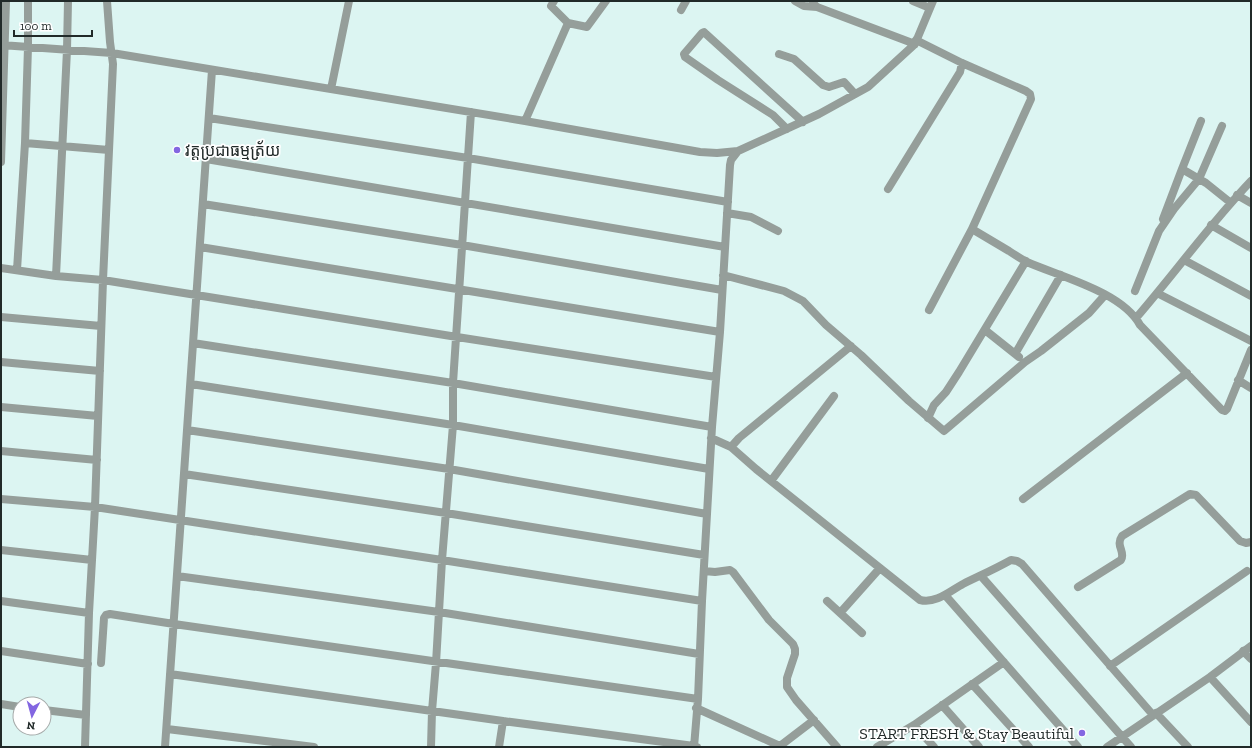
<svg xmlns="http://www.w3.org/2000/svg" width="1252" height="748" font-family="'Zilla Slab','Noto Sans Khmer',serif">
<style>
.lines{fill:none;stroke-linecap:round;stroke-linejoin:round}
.minor{stroke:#959e9a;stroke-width:8}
.poi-dot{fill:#8366e1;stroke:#fff;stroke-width:1.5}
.labels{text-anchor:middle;stroke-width:3.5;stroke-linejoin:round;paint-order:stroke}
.poi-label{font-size:16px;fill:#212a29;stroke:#fff;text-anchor:start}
</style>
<rect width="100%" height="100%" fill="#dcf5f2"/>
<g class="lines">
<path class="minor" d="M795 1 804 6 817 7
M813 1 814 4 817 7 915 44
M913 1 930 8
M681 10 686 1
M568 23 587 27 606 1
M916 40 962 63 1026 91 1030 94 1031 99 972 229 929 310
M1 45 112 53 525 121 700 152 717 153 738 151 819 114 868 87 915 44 933 1
M779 54 794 59 823 85 829 87 844 82 855 94
M331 89 349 1
M209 118 468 158 728 202
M525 121 568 23 551 6 554 1
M787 129 773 115 718 80 685 57 684 54 702 33 704 32 706 34 803 122
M25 143 109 150
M206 159 725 247
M1 162 6 1
M1182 169 1201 121
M888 189 960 72 962 63
M1237 195 1251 203
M203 204 462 245 722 290
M727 213 751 217 778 231
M1163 219 1182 169 1206 183 1231 203
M1211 225 1251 248
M972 229C984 236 997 244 1009 251 1015 255 1021 259 1027 262 1061 277 1122 292 1140 325L1222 410 1225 411 1227 409 1251 350
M200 247 720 332
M1184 260 1251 296
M1 268 56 276 103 280 457 337 716 377
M17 270 25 143 28 47V1
M723 275 784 291 803 301 826 325 861 355 909 401 944 431 1025 362 1041 351 1089 313 1105 295
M56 276 67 50 68 1
M1135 291 1159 231 1174 209 1199 179 1222 126
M1157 293 1251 341
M1 317 101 326
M1136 318C1175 273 1210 224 1251 181
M985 330 1019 357
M193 343 453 383 712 427
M1015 354 1061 275
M1 362 100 371
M1238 380 1251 388
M191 384 453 425 709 469
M1 407 98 416
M928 418 934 405 946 392 959 372 1026 261
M187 430 449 469 707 514
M711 438 731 447 756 469 920 600C936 604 950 591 963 584 979 576 995 569 1011 560L1017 561 1022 564 1153 715
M731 447 739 438 851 346
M1 451 97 460
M184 474 446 513 704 555
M771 481 834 396
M1 499 95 507 442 560 702 601
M1023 499 1187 373
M1 550 92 560
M704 571 715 572 730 570 733 572 769 620 793 644 795 649V654L787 678V687L796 700 837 747
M177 576 439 612 699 654
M981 576 1131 747
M1078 587 1121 560C1126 552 1115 546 1122 536L1190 494 1196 495 1240 541 1246 543 1251 542
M945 595 1078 747
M1 601 89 613
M827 601 862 633
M840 613 880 568
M1 651 88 664
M1243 651 1251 659
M101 663 104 618 106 615 110 614 174 624 698 699
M1110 666 1247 571
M170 674 503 721 694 746 697 747
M1210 677 1251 722
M972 684 1029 747
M1 704 20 707
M942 705 979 747
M696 708 782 747
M44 710 86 715
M1156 713 1188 747
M914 725 934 747
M167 729 314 747
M780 746 814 720
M85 747 89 613 95 507 103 280 113 64 110 42 107 1
M165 747 212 70
M431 747 432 711 436 663 442 560 453 425V383L471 112
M499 747 503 721
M694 747 698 699 702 601 712 427 720 332 730 165 731 160 738 151
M877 747 914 725 1004 662
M1107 747 1210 677 1251 646"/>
</g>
<g class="poi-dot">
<circle cx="177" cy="150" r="4"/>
<circle cx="1082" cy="733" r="4"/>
</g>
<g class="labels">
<g class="poi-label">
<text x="185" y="156">វត្តប្រជាធម្មត្រ័យ</text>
<text x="1074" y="739" text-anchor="end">START FRESH &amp; Stay Beautiful</text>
</g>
</g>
<rect width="1252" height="748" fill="none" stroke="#212a29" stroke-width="4"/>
<g transform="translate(32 716) rotate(186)"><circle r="19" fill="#ffffff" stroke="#a6aaa9"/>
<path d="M0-3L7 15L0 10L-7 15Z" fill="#8366e1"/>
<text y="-6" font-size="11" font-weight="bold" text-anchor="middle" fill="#212a29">N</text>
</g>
<path d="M14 30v6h78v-6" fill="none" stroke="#212a29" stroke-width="2"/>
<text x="20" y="30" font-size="12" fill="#212a29" stroke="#ffffff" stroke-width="3" paint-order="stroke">100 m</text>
</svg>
